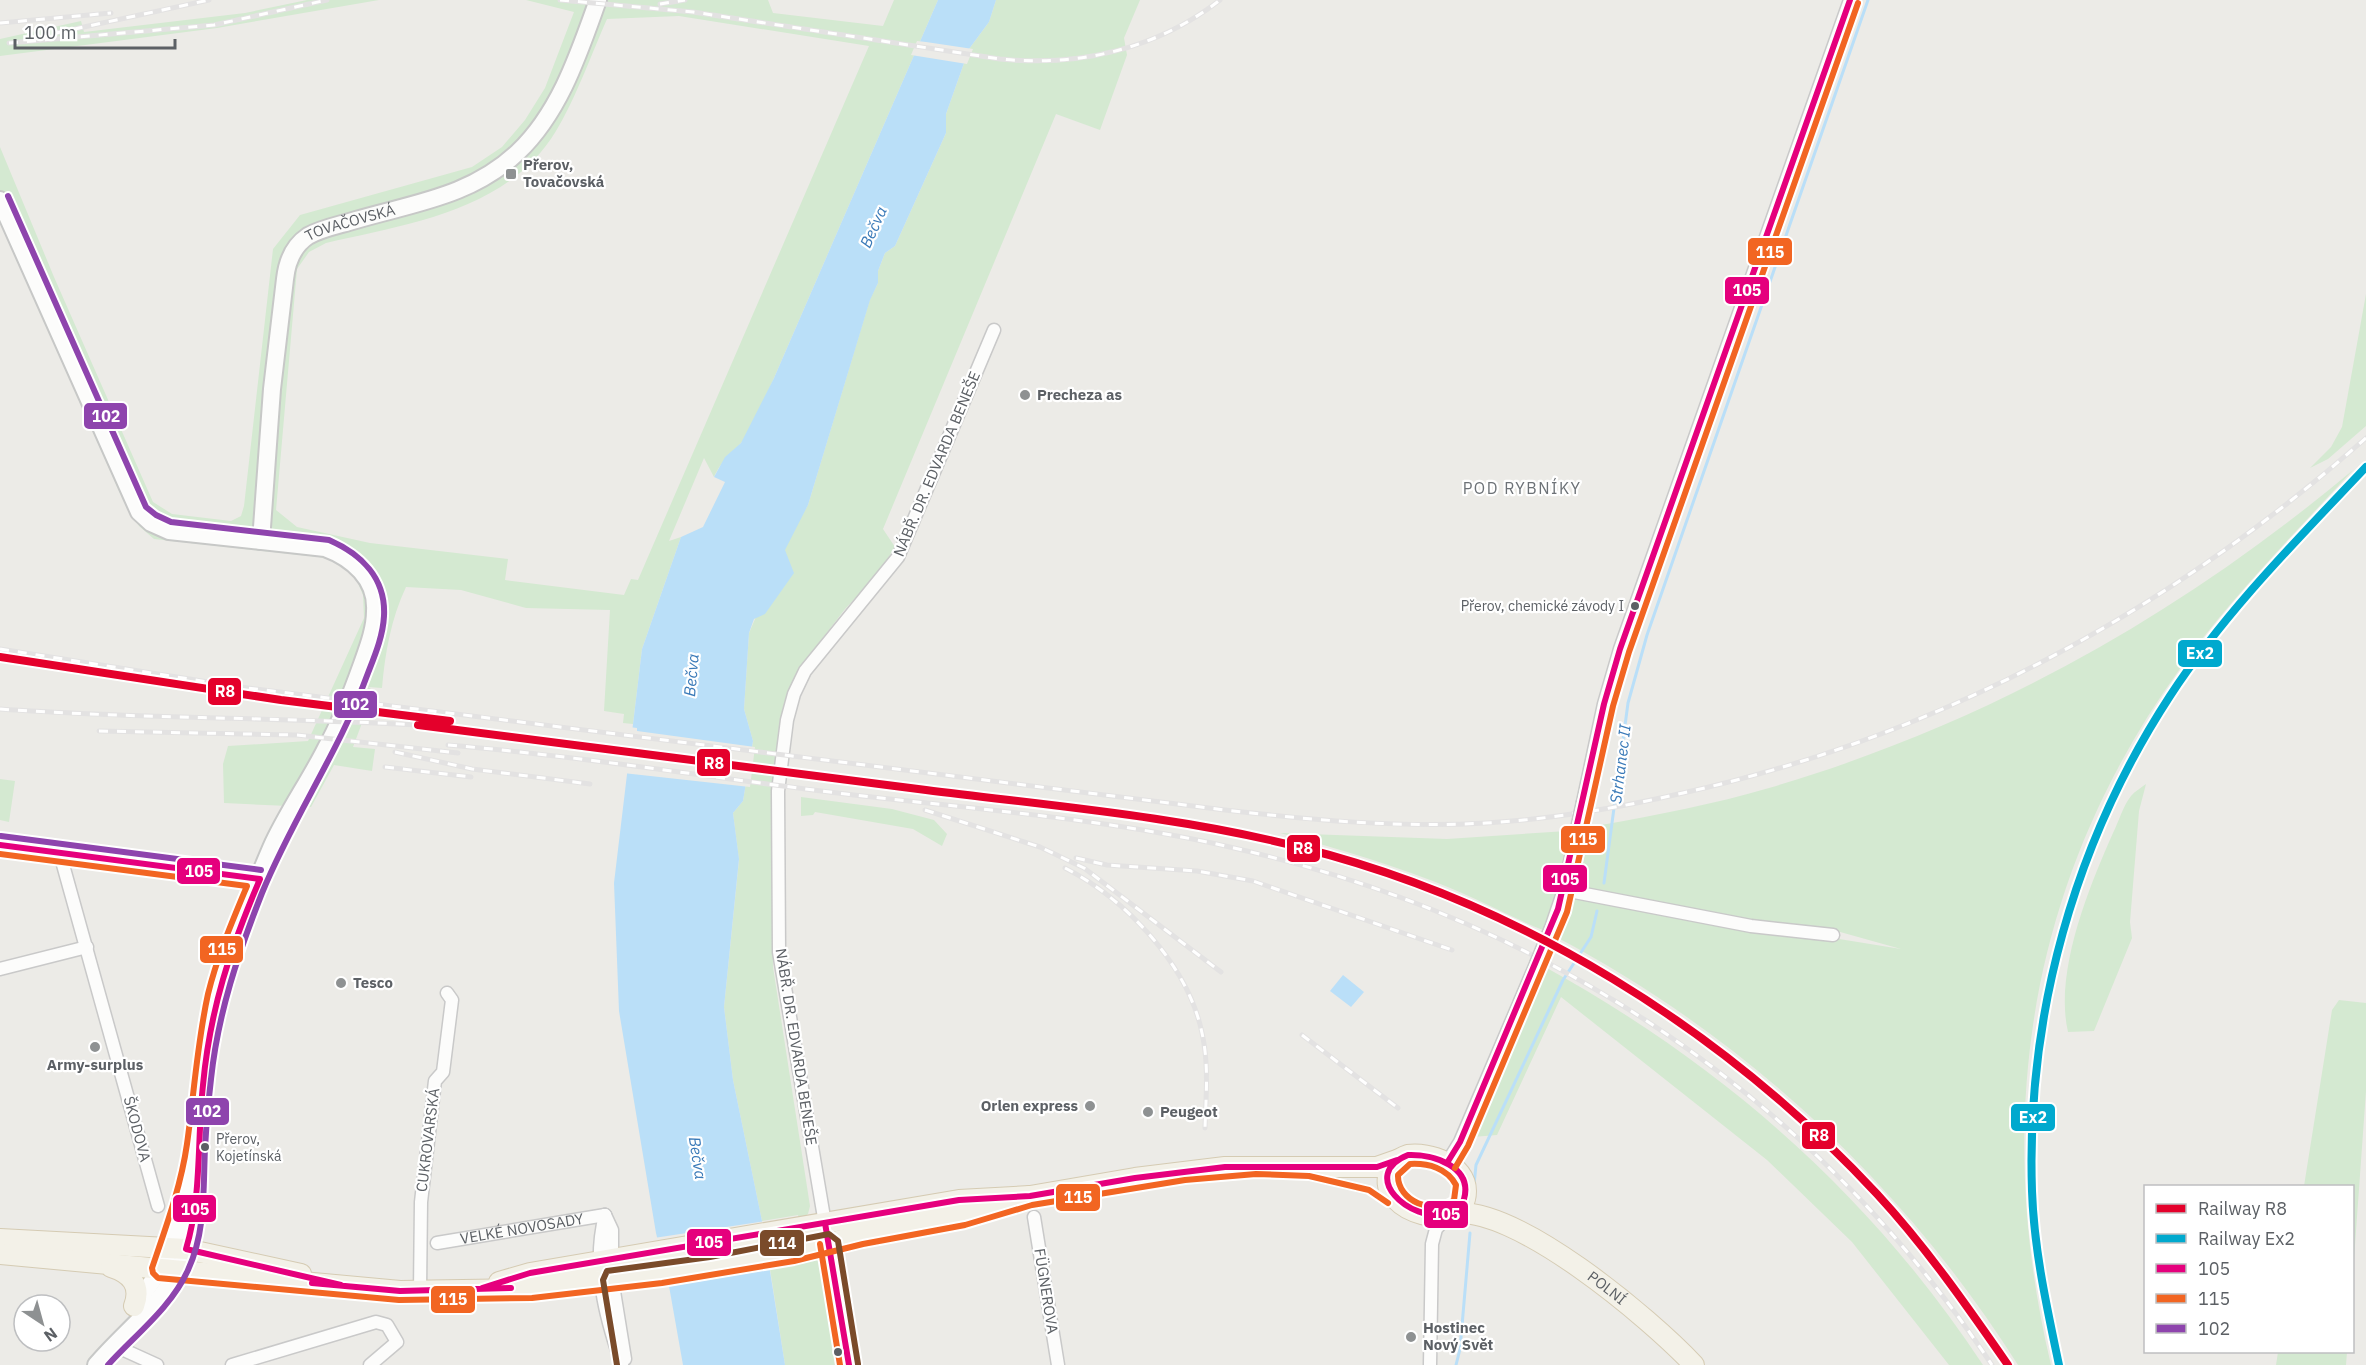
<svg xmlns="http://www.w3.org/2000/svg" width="2366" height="1365" font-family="'IBM Plex Sans',sans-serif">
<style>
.green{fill:#d4e9d1;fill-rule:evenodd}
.water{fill:#badff8}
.pier{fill:#ecebe7}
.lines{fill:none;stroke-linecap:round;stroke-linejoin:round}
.stream{stroke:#badff8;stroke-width:3}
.street-casing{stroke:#c9c9c9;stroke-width:15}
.secondary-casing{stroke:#c7c8c7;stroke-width:20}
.primary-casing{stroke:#d5cbb3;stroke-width:22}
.street{stroke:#fcfcfb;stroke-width:12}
.secondary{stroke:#fcfcfb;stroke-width:16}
.primary{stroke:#f3f1e8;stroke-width:20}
.rail-casing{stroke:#e3e2e2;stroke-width:5}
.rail{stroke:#fff;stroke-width:3;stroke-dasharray:9;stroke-linecap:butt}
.street-bridge-casing{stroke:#c9c9c9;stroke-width:15;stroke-linecap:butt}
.street-bridge{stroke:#fcfcfb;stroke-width:12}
.bus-1-casing{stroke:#fff;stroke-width:10}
.bus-2-casing{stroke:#fff;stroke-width:10}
.bus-3-casing{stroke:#fff;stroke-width:10}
.bus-4-casing{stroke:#fff;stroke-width:10}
.bus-1{stroke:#e5007d;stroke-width:6}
.bus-2{stroke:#f26522;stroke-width:6}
.bus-3{stroke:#8e44ad;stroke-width:6}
.bus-4{stroke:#7a4b2a;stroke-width:6}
.rail-1-casing{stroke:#fff;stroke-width:12}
.rail-2-casing{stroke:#fff;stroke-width:12}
.rail-1{stroke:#e4002b;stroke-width:8}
.rail-2{stroke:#00a9ce;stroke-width:8}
.poi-dot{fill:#8e9192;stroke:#fff;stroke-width:2}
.bus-dot{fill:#5c6065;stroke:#fff;stroke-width:2}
.labels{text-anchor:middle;stroke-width:4.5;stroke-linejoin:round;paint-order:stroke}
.bus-label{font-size:14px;fill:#5c6065;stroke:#fff;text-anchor:end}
.poi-label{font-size:15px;font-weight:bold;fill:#5c6065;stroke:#fff;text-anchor:start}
.street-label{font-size:15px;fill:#5c6065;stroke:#fff}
.water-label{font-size:16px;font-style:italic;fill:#3a7ab8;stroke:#fff}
.neighbourhood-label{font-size:16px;letter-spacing:1.5px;fill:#6d7277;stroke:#fff}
.line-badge{stroke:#fff;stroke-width:2}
.badge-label{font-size:16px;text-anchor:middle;font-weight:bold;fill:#fff}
</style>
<rect width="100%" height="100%" fill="#ecebe7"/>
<path class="green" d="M307 0H379L217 28 0 56V39L81 21 84 32 245 13Z
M526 0H768L773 13 883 26 894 0H938L774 378C764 399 755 426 741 443 729 457 723 458 714 477L704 458 669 541 681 537 642 649 633 724 623 723 624 714 604 711 610 610 526 608 461 590 406 587C391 619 385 653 382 688L368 687 374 691 353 747 375 749 372 771 334 765 311 807 224 803 223 764 228 746 308 741 364 618 363 595 354 574 342 562 319 557 154 539 139 526 123 500 0 222V147L54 277 153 502 172 514 231 521 241 516 244 506 273 249 300 215 472 167 502 147 525 120 545 88 574 12ZM679 16 869 46 638 580 631 579 624 595 505 580 508 559 370 543 297 527 276 510 297 269 309 252 326 243C408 224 508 211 556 131 575 100 592 53 607 19Z
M996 0H1140L1124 38 1127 55 1100 130 1056 114 883 529 895 547 878 574 845 609 799 669 788 696 778 742 771 827 773 967 810 1206 808 1214 799 1220 798 1215 762 1221 733 1080 724 1007 739 860 733 813 743 801 753 741 744 709 749 633 793 530 808 505 870 299 878 283V271L885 253 895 246 946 133V114L969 49 989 22Z
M2366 294V426L2328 459 2310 468 2331 447 2342 427Z
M2353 470C2293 535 2230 598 2179 670 2029 879 1992 1117 2051 1365H2018C1905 1186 1745 1037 1558 938L1574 898H1577L1587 840 1601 825C1658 815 1714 804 1769 788 1987 724 2180 615 2353 470ZM1833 930 1901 949 1833 938Z
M0 779 15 781 9 822 0 820Z
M2146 784 2139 811 2130 922 2132 938 2094 1031 2068 1032C2054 972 2089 887 2113 833 2119 821 2123 806 2131 796 2135 791 2141 788 2146 784Z
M801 797 892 809 934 820 947 834 942 846 913 829 815 812 813 815 801 816Z
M1567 831C1571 856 1553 906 1543 930 1513 918 1484 902 1455 890 1398 866 1339 849 1280 833L1447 839Z
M1545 967C1723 1065 1871 1195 1983 1365H1949L1852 1242 1767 1160 1561 997 1497 1135 1473 1137Z
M2339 1000 2366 1003V1091L2353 1273 2352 1186H2304L2332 1010Z
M805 1256 819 1261C835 1276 832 1341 836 1365H785L770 1269 806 1263Z
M2278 1352H2347L2346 1365H2276Z"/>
<path class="water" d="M938 0H996L989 22 969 49 946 114V133L895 246 885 253 878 271V283L870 300 808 505 785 550 794 573 765 614 754 619 749 633 744 709 753 741 743 801 733 813 739 859 724 1007 733 1080 762 1221 785 1365H683L669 1286 656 1233 619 1011 614 883 642 649 681 537 703 527 725 482 714 477 725 457 741 443 774 378Z
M1343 975 1364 992 1351 1007 1330 991Z"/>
<path class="pier" d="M917 41 926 42 973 49 967 64 911 55Z
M629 727 637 728V731L755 747 750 787 623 773Z
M765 1221 773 1269 666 1287 654 1238Z"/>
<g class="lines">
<path class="stream" d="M1604 883 1628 703 1647 635 1868 0
M1474 1185 1476 1165 1563 980 1591 937 1597 911
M1456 1365 1460 1349 1470 1233"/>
<defs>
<g id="street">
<path d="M1583 802 1604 704 1620 649 1850 0"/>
<path d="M0 845 260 879"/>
<path d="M60 854 158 1206"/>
<path d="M1564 890 1751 926 1833 935"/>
<path d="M1551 928 1564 890 1577 829"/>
<path d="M0 969 87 947"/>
<path d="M1447 1163 1460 1142 1536 964"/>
<path d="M605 1215C592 1267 605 1316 622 1365"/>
<path d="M605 1215 612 1230V1279L625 1359"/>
<path d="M1034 1217 1058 1365"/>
<path id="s1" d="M437 1243 605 1215"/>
<path d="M420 1291 421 1202 435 1081 443 1072 452 1000 447 993"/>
<path d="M113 1345 157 1365"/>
<path d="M232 1365 376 1322 387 1325 397 1342 370 1365"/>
<path d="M849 1365 779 952 778 791 787 720 794 694 805 671 898 557 994 330"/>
<path d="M1430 1365 1432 1244 1436 1229 1449 1215"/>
</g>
<g id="secondary">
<path d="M0 200 139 512 151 523 169 531 325 548C352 558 377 579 375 611 375 629 368 647 362 664 352 692 341 722 326 748 309 782 286 814 271 848 256 883 242 919 229 954 206 1014 200 1084 196 1147 194 1190 198 1228 179 1268 161 1305 122 1334 96 1365"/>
<path id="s2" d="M261 541 272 389 285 279C287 261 293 246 308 236 322 228 340 225 356 220 414 203 472 196 518 152 560 112 579 53 598 0"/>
<path d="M134 1307 161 1269 171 1248 190 1172"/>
</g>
<g id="primary">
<path d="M1408 1155C1429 1152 1466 1164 1466 1191 1466 1237 1376 1213 1389 1173 1392 1163 1399 1158 1408 1155Z"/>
<path id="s3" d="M1450 1214C1512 1201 1652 1320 1694 1365"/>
<path d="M0 1239 186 1249 301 1274"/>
<path d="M0 1254 400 1291 532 1289 661 1274 804 1250 861 1235 963 1216 1030 1196"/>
<path d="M111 1267C130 1273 142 1285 134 1306"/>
<path d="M499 1282 530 1273 959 1200 1030 1196 1135 1178 1225 1167H1377L1397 1160"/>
</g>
</defs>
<use href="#street" class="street-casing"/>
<use href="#secondary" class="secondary-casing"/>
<use href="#primary" class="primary-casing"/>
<use href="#street" class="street"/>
<use href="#secondary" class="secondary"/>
<use href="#primary" class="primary"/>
<defs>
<path id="rail" d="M560 0 693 12 1000 59C1079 67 1157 49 1220 0
M660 4 685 0
M0 23 111 13
M56 33 209 0
M9 43 214 25 327 0
M0 649 240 687 1225 810C1312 820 1399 828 1486 823 1553 819 1618 808 1683 793 1940 736 2170 611 2366 438
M0 709C139 719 279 717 418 725
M99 731 297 735 458 753
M448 745C581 756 713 778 846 794 973 809 1110 819 1234 848 1549 920 1812 1095 1992 1365
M395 752 472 769 590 784
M385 767 471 777
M925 810 1040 847 1084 868 1221 972
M1076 858 1107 865 1197 871 1253 881 1452 950
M1065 868C1126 899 1188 965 1202 1033 1209 1064 1206 1096 1205 1128
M1302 1035 1398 1108"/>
</defs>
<use href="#rail" class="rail-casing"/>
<use href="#rail" class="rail"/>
<defs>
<path id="street-bridge" d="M1577 829 1583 802
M1536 964 1551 928"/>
</defs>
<use href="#street-bridge" class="street-bridge-casing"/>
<use href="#street-bridge" class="street-bridge"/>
<defs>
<path id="bus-1" d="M0 845 260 879C230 949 210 1009 203 1085 197 1140 202 1196 186 1249L341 1285
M1408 1155C1434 1154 1473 1167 1464 1199 1462 1207 1456 1212 1448 1214 1409 1223 1358 1175 1408 1155Z
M1447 1163 1460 1142 1558 909 1604 704 1620 649 1850 0
M825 1223 849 1365
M312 1283 400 1291 511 1288
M482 1288 530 1273 959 1200 1030 1196 1135 1178 1225 1167H1377L1397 1160"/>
<path id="bus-2" d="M0 854 247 886C232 922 217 957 208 994 197 1044 194 1094 187 1144 181 1186 166 1227 152 1268L153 1273 158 1278 399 1300 532 1298 662 1283 794 1261 863 1244 965 1225 1032 1205 1185 1180 1256 1174 1309 1176 1369 1190 1388 1203
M1410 1164C1428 1163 1447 1168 1456 1185L1454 1200C1434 1216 1397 1201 1398 1175Z
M1455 1168 1468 1146 1567 912 1613 706 1629 652 1858 3
M820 1244 840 1365"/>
<path id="bus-3" d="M8 196 146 507 156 515 171 522 329 540C361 554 386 578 384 616 383 636 375 655 368 673 340 750 293 817 262 893 238 954 218 1013 211 1079 208 1102 206 1125 205 1148 203 1189 206 1231 188 1270 171 1308 135 1335 108 1365
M1 836 261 870"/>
<path id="bus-4" d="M617 1365 603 1280 607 1271 710 1257 829 1234 838 1241 858 1364"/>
</defs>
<use href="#bus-1" class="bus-1-casing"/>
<use href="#bus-2" class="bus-2-casing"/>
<use href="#bus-3" class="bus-3-casing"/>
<use href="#bus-4" class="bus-4-casing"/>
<use href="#bus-1" class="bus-1"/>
<use href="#bus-2" class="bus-2"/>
<use href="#bus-3" class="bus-3"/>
<use href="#bus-4" class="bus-4"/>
<defs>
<path id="rail-1" d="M0 657 281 700 450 721
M418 725C587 747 757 768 926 790 1051 806 1177 816 1299 847 1520 902 1722 1028 1877 1194 1926 1247 1967 1306 2008 1365"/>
<path id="rail-2" d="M2059 1365C2047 1308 2034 1250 2032 1191 2026 1016 2074 843 2170 696 2225 612 2297 540 2366 467"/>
</defs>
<use href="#rail-1" class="rail-1-casing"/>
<use href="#rail-2" class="rail-2-casing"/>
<use href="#rail-1" class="rail-1"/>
<use href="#rail-2" class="rail-2"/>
</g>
<g class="poi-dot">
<rect x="505" y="168" width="12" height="12" rx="3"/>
<circle cx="1025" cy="395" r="6"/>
<circle cx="341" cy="983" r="6"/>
<circle cx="95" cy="1047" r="6"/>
<circle cx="1090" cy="1106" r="6"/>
<circle cx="1148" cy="1112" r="6"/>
<circle cx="1411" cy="1337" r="6"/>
</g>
<g class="bus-dot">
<circle cx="1635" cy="606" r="5"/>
<circle cx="205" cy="1147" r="5"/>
<circle cx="838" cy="1352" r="5"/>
</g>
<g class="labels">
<g class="bus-label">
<text x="1624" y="611">Přerov, chemické závody I</text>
<text x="216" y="1144" text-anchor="start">Přerov,<tspan x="216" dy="17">Kojetínská</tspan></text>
</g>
<g class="poi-label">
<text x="523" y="170">Přerov,<tspan x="523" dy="17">Tovačovská</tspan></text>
<text x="1037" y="400">Precheza as</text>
<text x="353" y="988">Tesco</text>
<text x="95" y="1070" text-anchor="middle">Army-surplus</text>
<text x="1078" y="1111" text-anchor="end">Orlen express</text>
<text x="1160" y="1117">Peugeot</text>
<text x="1423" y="1333">Hostinec<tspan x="1423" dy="17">Nový Svět</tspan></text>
</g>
<g class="street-label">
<text dy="5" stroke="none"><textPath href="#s2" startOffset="358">TOVAČOVSKÁ</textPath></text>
<text transform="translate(937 464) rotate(-67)" y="5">NÁBŘ. DR. EDVARDA BENEŠE</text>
<text transform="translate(796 1047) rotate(81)" y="5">NÁBŘ. DR. EDVARDA BENEŠE</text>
<text transform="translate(137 1129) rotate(75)" y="5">ŠKODOVA</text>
<text transform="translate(428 1140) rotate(-83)" y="5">CUKROVARSKÁ</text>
<text dy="5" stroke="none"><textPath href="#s1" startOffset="86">VELKÉ NOVOSADY</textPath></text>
<text dy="5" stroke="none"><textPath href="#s3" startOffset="177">POLNÍ</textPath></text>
<text transform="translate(1046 1291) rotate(81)" y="5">FÜGNEROVA</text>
</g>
<g class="water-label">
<text transform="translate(873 227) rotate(-66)" y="6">Bečva</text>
<text transform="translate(691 675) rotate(-85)" y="6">Bečva</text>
<text transform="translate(1620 764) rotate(-83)" y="6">Strhanec II</text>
<text transform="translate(698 1158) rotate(81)" y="6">Bečva</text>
</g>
<g class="neighbourhood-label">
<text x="1522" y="494">POD RYBNÍKY</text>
</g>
</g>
<g class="line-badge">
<rect x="1747" y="237" width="46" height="29" rx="6" fill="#f26522"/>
<rect x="1724" y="276" width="46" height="29" rx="6" fill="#e5007d"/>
<rect x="83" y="402" width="45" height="28" rx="6" fill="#8e44ad"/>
<rect x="2177" y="639" width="46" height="29" rx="6" fill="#00a9ce"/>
<rect x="207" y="677" width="35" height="29" rx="6" fill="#e4002b"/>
<rect x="333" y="690" width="45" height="29" rx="6" fill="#8e44ad"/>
<rect x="696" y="748" width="35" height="29" rx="6" fill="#e4002b"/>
<rect x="1560" y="825" width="46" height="29" rx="6" fill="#f26522"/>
<rect x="1286" y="834" width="35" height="29" rx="6" fill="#e4002b"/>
<rect x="176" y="857" width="45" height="28" rx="6" fill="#e5007d"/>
<rect x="1542" y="864" width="46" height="29" rx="6" fill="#e5007d"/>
<rect x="199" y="935" width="45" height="29" rx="6" fill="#f26522"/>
<rect x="185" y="1097" width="45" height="29" rx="6" fill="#8e44ad"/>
<rect x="2010" y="1103" width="46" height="29" rx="6" fill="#00a9ce"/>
<rect x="1801" y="1121" width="35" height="29" rx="6" fill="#e4002b"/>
<rect x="1055" y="1183" width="46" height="29" rx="6" fill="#f26522"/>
<rect x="172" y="1194" width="45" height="29" rx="6" fill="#e5007d"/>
<rect x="1423" y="1200" width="46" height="29" rx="6" fill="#e5007d"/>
<rect x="686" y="1228" width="46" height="29" rx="6" fill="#e5007d"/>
<rect x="759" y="1229" width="46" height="28" rx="6" fill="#7a4b2a"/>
<rect x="430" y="1285" width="46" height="29" rx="6" fill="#f26522"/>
</g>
<g class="badge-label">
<text x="1770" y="258">115</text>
<text x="1747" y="296">105</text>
<text x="106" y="422">102</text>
<text x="2200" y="659">Ex2</text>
<text x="225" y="697">R8</text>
<text x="355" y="710">102</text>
<text x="714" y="769">R8</text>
<text x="1583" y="845">115</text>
<text x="1303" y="854">R8</text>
<text x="199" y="877">105</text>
<text x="1565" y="885">105</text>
<text x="222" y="955">115</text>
<text x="207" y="1117">102</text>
<text x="2033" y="1123">Ex2</text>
<text x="1819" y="1141">R8</text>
<text x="1078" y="1203">115</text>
<text x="195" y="1215">105</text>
<text x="1446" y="1220">105</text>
<text x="709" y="1248">105</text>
<text x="782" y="1249">114</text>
<text x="453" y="1305">115</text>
</g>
<rect x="2144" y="1185" width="210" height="168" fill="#ffffff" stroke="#bebfc1" stroke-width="1.5"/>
<rect x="2156" y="1204" width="30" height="9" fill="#e4002b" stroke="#bebfc1" stroke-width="1.5"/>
<text x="2198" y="1215" font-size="18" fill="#5c6065">Railway R8</text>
<rect x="2156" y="1234" width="30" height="9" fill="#00a9ce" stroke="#bebfc1" stroke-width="1.5"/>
<text x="2198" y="1245" font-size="18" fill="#5c6065">Railway Ex2</text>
<rect x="2156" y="1264" width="30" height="9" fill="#e5007d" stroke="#bebfc1" stroke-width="1.5"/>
<text x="2198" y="1275" font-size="18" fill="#5c6065">105</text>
<rect x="2156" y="1294" width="30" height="9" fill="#f26522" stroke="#bebfc1" stroke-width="1.5"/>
<text x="2198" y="1305" font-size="18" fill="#5c6065">115</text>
<rect x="2156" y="1324" width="30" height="9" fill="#8e44ad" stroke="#bebfc1" stroke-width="1.5"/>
<text x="2198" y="1335" font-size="18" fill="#5c6065">102</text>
<g transform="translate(42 1323) rotate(144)"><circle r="28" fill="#ffffff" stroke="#bebfc1" stroke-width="1.5"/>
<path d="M0-4.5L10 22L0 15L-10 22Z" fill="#8e9192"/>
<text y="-9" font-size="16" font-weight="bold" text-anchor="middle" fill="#5c6065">N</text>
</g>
<path d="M15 39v9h160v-9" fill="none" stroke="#5c6065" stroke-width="3"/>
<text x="24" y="39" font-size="18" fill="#5c6065" stroke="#ffffff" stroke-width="4.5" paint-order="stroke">100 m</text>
</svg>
